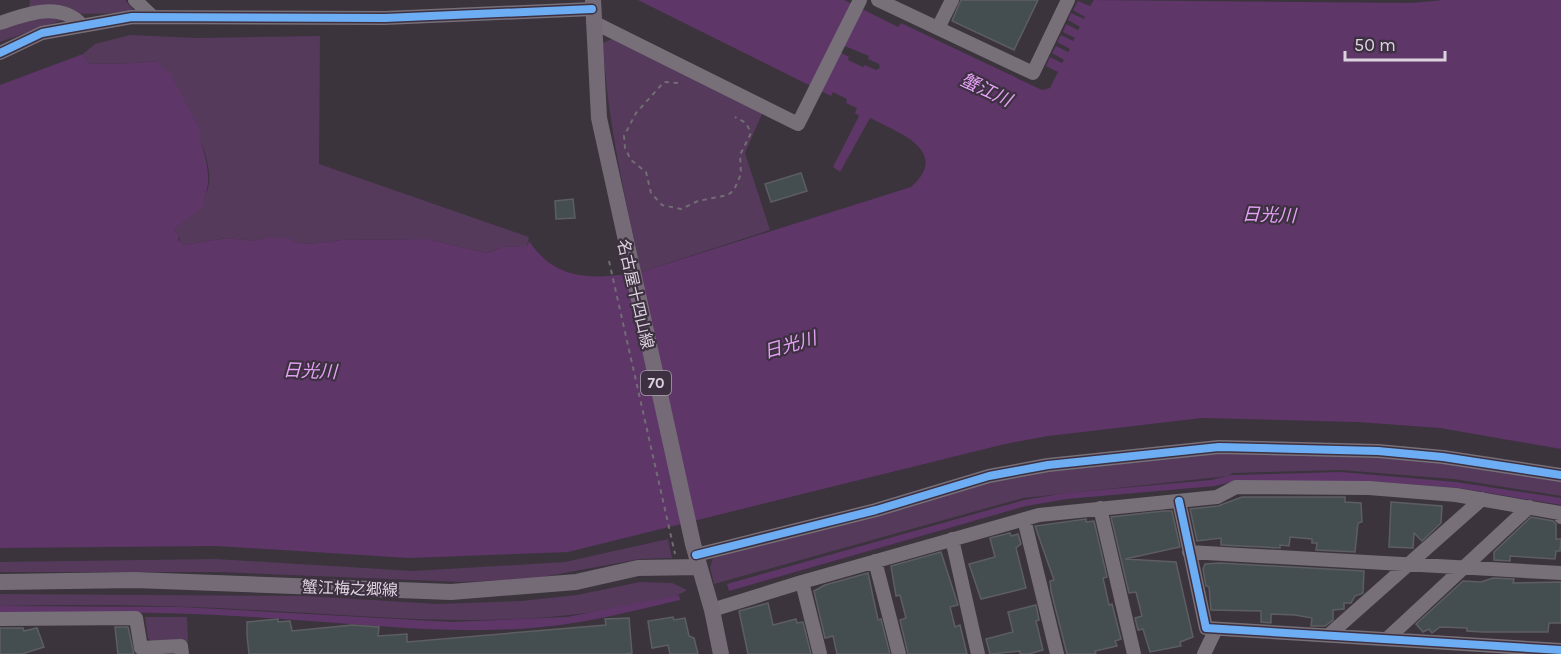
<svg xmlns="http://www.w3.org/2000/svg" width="1561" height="654" font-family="Karla,'Noto Sans JP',sans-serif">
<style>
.green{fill:#553a5b}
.water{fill:#5e3668;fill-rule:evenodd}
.building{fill:#444e50;stroke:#5d5e62;stroke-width:1.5}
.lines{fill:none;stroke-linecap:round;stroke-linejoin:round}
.path{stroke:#726d74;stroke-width:2;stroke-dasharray:4.5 4.5;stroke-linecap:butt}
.minor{stroke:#777079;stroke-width:14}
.major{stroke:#746b76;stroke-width:16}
.cycleway-casing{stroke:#3d3041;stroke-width:11}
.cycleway{stroke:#6dadf4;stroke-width:8}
.labels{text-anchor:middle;stroke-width:4.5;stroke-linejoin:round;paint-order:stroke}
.shield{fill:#3d3041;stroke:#aca2af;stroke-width:1.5}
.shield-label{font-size:15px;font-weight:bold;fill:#dcd3de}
.street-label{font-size:16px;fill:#dcd3de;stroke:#3d3041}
.water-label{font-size:18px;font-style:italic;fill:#e4a2f4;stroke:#3d3041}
</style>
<rect width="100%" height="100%" fill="#3b343d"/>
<path class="green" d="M30 0H125L136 13 76 14 29 8Z
M31 18H68L0 42V29Z
M130 35 197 38 320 36 319 164 529 237 527 246 504 247 487 253 427 239 342 240 309 244 266 238 254 241 226 238 184 245 180 243 179 236 174 229C184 217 201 207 207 191 220 160 175 88 157 61 134 64 113 63 89 64L83 54 95 44Z
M614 38 762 114 745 153 770 230 641 272C625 196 607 121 603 43Z
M1250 452 1443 461 1561 480V496L1454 479 1340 470 1232 473 1229 476 1023 498 714 584 710 567 713 558C806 535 896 504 989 481 1074 460 1163 455 1250 452Z
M668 539 672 558 640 559 537 578 462 582 219 572H0V562L216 559 413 571 565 562Z
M640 582 672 583 687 590C668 602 640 604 617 608 496 630 377 616 255 610 170 605 85 604 0 606V594L306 596 438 604 521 601 577 595Z
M145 617H187L188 642H152L148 638Z"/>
<path class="water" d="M638 0H844L898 27 901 23 1042 90 1050 88 1058 72 1046 66 1050 57 1062 63 1064 60 1052 53 1056 46 1068 52 1070 49 1057 42 1061 35 1073 41 1075 38 1063 32 1066 24 1078 30 1080 27 1068 20 1071 13 1084 19 1085 17 1073 10 1078 1 1090 6 1094 0 1412 3 1443 0H1561V449L1440 428 1357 422 1202 418 1048 436 1005 444 568 552 409 558 216 546 0 548V85L83 54 89 64C113 63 134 64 158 61L163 69 169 71 201 131 199 135C205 158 214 178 203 200L205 205 174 229 179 236 178 240 184 245 226 238 254 241 266 238H290L295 242 309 244 342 240 427 239 487 253 504 247 527 246 529 241C557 283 596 279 641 272L911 187C952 151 897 132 870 118L840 172 833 167 859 116 855 113 857 108 846 103 847 99 833 92 831 96ZM835 42 869 56 868 59 879 64 880 68 876 70 865 65 863 67 848 60 849 57 832 48Z
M1341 472 1456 482 1561 498V505L1459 488 1378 482H1231L1215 486 1067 499 1026 506 729 591 727 584 1024 500 1066 493 1211 480 1232 475Z
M679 595 680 600C640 609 600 620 560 625 469 637 374 625 282 619 189 612 93 611 0 613V606L182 607 452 622 567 617Z"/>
<path class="building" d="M961 0H1038L1014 50 952 21Z
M801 173 807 191 771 202 765 184Z
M573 199 575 218 556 219 555 201Z
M1242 497H1345V502L1361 503 1362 522 1358 523 1355 552 1316 550 1317 543H1312V539L1290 537 1289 546 1280 545V548L1221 545V538L1197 541 1190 509 1218 506Z
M1391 502 1442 506 1441 523 1422 541 1414 533 1413 548 1389 547Z
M1164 511H1172L1180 547 1125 559 1176 562 1193 637 1180 642 1181 646 1150 652 1143 629 1138 630 1135 618 1142 616 1136 592 1129 593 1111 517Z
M1531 517 1553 521 1556 524V539H1561L1560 551H1556L1555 559 1510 556V561L1494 560V552Z
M1086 519V522L1094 521 1107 577 1103 578 1109 605 1112 604 1121 639 1115 641 1117 646 1095 651 1096 654H1067L1051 591 1050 581 1054 580 1035 526Z
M1010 533 1011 536 1018 534 1021 544 1016 548 1026 588 981 599 969 564 995 557 990 538Z
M941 552 958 605 950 607 955 627 960 625 967 654H908L900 620 906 618 900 595 896 596 891 566Z
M1220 563 1364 571 1363 593 1355 596 1351 603H1344V609L1333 610V620L1325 626H1311L1312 618 1295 615 1271 614V623L1261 622V611L1211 610 1209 587 1206 586 1203 569 1205 564Z
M868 573 878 620 881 619 890 654H837L833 636 825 638 814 591 825 585Z
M1493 578 1514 579 1513 583 1561 582V623H1549L1548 632H1483L1467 631V628L1440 627 1432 633 1429 629 1423 632 1416 624 1463 581 1481 582Z
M768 603 773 625 796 619 797 623 803 622 811 654H748L739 611Z
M1036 605 1039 620 1036 621 1043 650 1029 654H1020V651L990 654 986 639 1013 632 1008 612Z
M673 617 674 620 685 618 689 636 694 638 698 654H670L668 645 652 648 648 621Z
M629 618 632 653 625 654H249L247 635V622L278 619V622L290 621 292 631 352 625 379 627 378 636 407 634V642L606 625 605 619Z
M115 627H128L134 654H118Z
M0 628H23L24 631 37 628 44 647 22 654H0Z"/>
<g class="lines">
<path class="path" d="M678 83 664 82 636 113 624 136 625 148 631 160 646 172 651 193 662 205 681 209 698 201 728 195 734 190 741 174 740 155 751 133 746 123 735 117
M609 261 675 554"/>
<path class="minor" d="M135 0 153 17
M878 0 1033 73 1068 0
M593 22 798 124 860 0
M0 23C26 14 60 1 82 25
M938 28 952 0
M0 53 42 33 132 17 385 18 592 9
M1179 501 1206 628 1561 650
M1100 508 1134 654
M1024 519 1057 654
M952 539 978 654
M1189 552 1561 573
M696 555 876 510 989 476 1048 465 1219 447 1378 451 1443 457 1561 475
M875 561 899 654
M712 610 802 582
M0 619 136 618 141 648 181 646 182 654
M1330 634 1482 499
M1389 637 1529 507
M820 654 802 582 1039 515 1217 497 1236 487 1369 488 1456 495 1560 513 1561 517
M1204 654 1216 629"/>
<path class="major" d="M593 0 599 118 693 544 712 610 721 654
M0 582 135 580 451 592 576 582 638 568 699 567"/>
<defs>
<path id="cycleway" d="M0 53 42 33 132 17 385 18 592 9
M1179 501 1206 628 1561 650
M696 555 876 510 989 476 1048 465 1219 447 1378 451 1443 457 1561 475"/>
</defs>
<use href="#cycleway" class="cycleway-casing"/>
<use href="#cycleway" class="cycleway"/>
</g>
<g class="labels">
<rect class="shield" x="641" y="371" width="30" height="24" rx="4.5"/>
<g class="shield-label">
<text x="656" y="388">70</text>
</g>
<g class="street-label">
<text transform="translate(636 294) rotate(77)" y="6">名古屋十四山線</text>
<text transform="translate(350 588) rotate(2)" y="6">蟹江梅之郷線</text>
</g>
<g class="water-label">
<text transform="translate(986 90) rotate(25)" y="6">蟹江川</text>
<text transform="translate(1269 215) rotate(2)" y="6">日光川</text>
<text transform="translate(790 345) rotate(-16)" y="6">日光川</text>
<text transform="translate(310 371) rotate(2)" y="6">日光川</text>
</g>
</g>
<path d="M1345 51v9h100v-9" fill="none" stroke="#dcd3de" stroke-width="3"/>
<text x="1354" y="51" font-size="18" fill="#dcd3de" stroke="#3d3041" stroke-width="4.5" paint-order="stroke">50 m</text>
</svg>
